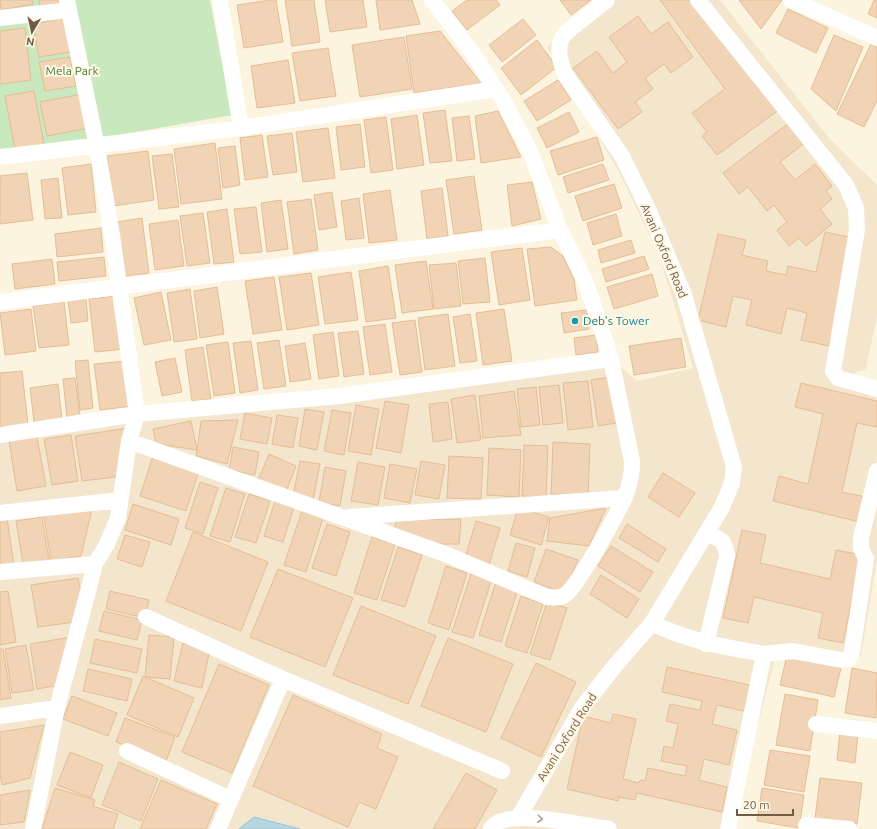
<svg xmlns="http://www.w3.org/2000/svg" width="877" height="829" font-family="Ubuntu,sans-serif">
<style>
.residential{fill:#f3e6cd}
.green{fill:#cae8bd}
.water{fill:#b3d8e4;stroke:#9ac6d6}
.building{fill:#f1d4b6;stroke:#e4bd96}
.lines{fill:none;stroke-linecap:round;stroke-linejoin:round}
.minor{stroke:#fff;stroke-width:16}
.oneway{stroke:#aa9d91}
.culture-dot{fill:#0f9aa8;stroke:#fff8e4;stroke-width:1.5}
.labels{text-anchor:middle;stroke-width:4;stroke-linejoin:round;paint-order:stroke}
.park-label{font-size:12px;fill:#4c7d41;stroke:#fff8e4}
.street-label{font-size:12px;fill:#715b47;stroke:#fff8e4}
.culture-label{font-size:12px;fill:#0d838f;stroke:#fff8e4;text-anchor:start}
</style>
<rect width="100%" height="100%" fill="#fcf4de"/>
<path class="residential" d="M597 0H720L829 138 877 185V316L866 369 840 378 877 388V559L861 656 777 651 731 829H0V440L148 419 618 365 637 381 693 368 659 255 620 174 547 47Z"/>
<path class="green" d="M0 0H210L232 115 0 156Z"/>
<path class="water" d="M254 817 300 829H239Z"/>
<path class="building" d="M0 0H32L33 4 1 10Z
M39 0H59L60 3 40 6Z
M270 0H276L283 42 244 48 237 5Z
M285 0H314L320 42 292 46Z
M325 0H363L367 27 330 32Z
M376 0H412L420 24 380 30Z
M467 0H496L500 5 467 30 452 11Z
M560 0H591L571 15Z
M660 0H692L759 89 763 86 780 109 717 155 702 136 707 132 692 113 725 89Z
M739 0H782L761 29Z
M874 0H877V18L868 14Z
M788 9 828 28 816 53 776 33Z
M638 16 651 34 668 22 693 57 671 73 664 64 645 78 653 89 635 102 642 112 618 129 573 68 597 51 613 73 627 62 609 37Z
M65 18 71 52 39 57 33 24Z
M523 19 536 35 502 62 489 45Z
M25 28 31 80 0 84V31Z
M440 31 481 83 414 93 406 36Z
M834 35 863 47 836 111 811 89Z
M404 37 412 89 360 97 352 45Z
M537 40 557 67 521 95 501 68Z
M872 42 877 45V101L864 127 837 114Z
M328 48 336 96 300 101 292 53Z
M70 57 76 86 45 91 39 62Z
M288 60 295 103 257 108 251 66Z
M558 80 571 100 537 121 524 101Z
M34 91 44 144 15 150 5 96Z
M82 94 89 128 47 136 40 102Z
M445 110 452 161 430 163 423 113Z
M498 111 521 157 481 163 475 116Z
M569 112 579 132 547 148 537 128Z
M417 115 424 165 397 169 391 119Z
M469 116 475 159 457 161 452 118Z
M386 117 393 170 371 173 364 120Z
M790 122 806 142 780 162 795 180 815 164 832 186 826 191 832 199 820 209 832 224 806 246 799 238 789 246 777 230 787 222 774 205 767 211 748 187 739 194 723 173Z
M360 124 365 167 341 170 336 127Z
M328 128 335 178 303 182 296 132Z
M292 133 297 172 273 175 267 136Z
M262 135 268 177 245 180 240 138Z
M597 137 604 160 558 175 550 151Z
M215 143 222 199 181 204 174 149Z
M235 146 240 185 223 188 218 148Z
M148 151 154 200 114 206 107 156Z
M172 154 179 207 159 209 152 156Z
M91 164 96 212 68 215 62 168Z
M603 164 609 180 568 193 563 177Z
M27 173 33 220 0 224V176Z
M474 176 482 230 454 234 446 180Z
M58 178 62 218 45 219 41 180Z
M532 182 541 219 512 226 507 185Z
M614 184 622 208 583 221 575 196Z
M442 188 448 236 427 239 421 191Z
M390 190 397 240 369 243 363 194Z
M332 192 337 227 319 230 314 195Z
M359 198 364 238 346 240 341 201Z
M311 199 318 250 294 254 287 202Z
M281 200 288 249 267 252 261 203Z
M256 207 262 252 240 254 234 209Z
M227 209 234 262 214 264 207 212Z
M203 213 210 263 187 266 180 216Z
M616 214 622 236 593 245 587 223Z
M142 218 149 273 124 276 117 222Z
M178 220 184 266 155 270 149 224Z
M101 228 103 252 57 257 55 234Z
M825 232 854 238 829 346 801 340 807 313 787 308 781 334 746 325 752 300 733 296 726 327 698 320 718 234 746 240 742 255 768 261 766 271 786 275 788 266 816 272Z
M631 240 635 253 601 263 598 250Z
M551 247 563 256 574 279 577 300 535 306 527 249Z
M522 248 530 300 499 305 491 252Z
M644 256 649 269 606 282 602 269Z
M104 257 106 276 59 281 57 262Z
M485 258 490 302 463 304 458 261Z
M52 259 55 284 15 289 12 264Z
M426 261 433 309 402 313 395 265Z
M456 263 461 306 434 309 429 265Z
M388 266 396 318 366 322 359 271Z
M351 272 358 320 325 324 318 277Z
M311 273 319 325 287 330 279 277Z
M652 274 658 296 614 309 607 287Z
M274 277 282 330 253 334 245 281Z
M217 287 224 334 200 338 194 291Z
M190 289 197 339 174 342 167 293Z
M161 292 171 340 144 345 134 298Z
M118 296 125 349 95 352 89 299Z
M86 299 88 321 71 323 68 301Z
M64 302 69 345 39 348 33 306Z
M31 309 36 351 5 355 0 313Z
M504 309 512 361 483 365 476 313Z
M587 310 589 329 564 333 561 313Z
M448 314 455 366 425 370 418 318Z
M470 314 477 361 460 363 453 317Z
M415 320 422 372 400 375 392 323Z
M385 324 392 372 370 375 363 327Z
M358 331 364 374 344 377 338 333Z
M333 332 339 376 319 379 313 335Z
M596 335 598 352 576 355 574 338Z
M681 338 686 367 634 375 629 346Z
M279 340 286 386 264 389 257 343Z
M251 341 258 390 240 393 233 343Z
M228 342 235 393 214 396 206 345Z
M305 343 311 379 290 382 285 346Z
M203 347 211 399 192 401 185 350Z
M175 358 182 392 162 396 155 362Z
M88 360 93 408 80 410 75 361Z
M126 361 132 406 100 410 94 364Z
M22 371 28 424 0 427V373Z
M610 377 617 423 598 426 591 380Z
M75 378 80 416 67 418 63 379Z
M588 381 593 427 568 430 563 383Z
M801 383 877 401V427L857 423 842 492 866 497 860 522 773 501 779 476 808 484 823 414 795 407Z
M58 384 62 419 34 422 30 388Z
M559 385 563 423 543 425 539 387Z
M536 387 540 425 521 427 517 389Z
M514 391 521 435 483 438 479 396Z
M475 395 481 440 457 443 451 399Z
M385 401 409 405 401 453 376 448Z
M448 402 452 439 433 442 429 404Z
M356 405 379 409 371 455 348 451Z
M305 409 324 412 317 450 299 446Z
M332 410 351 413 344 455 324 451Z
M245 413 272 418 267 444 240 439Z
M277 415 298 418 293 448 272 444Z
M238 420 227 464 196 456 201 421Z
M191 421 197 450 156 444 153 429Z
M128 428 116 477 82 481 75 436Z
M71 435 78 481 52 485 44 439Z
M37 437 46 486 17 491 9 441Z
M553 442 590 444 588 495 551 494Z
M524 445 548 446 546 497 522 496Z
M233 447 259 452 255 475 229 470Z
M489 448 521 450 519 497 487 495Z
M269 454 296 466 286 492 258 480Z
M153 456 199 471 186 511 140 496Z
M449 456 483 458 481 499 447 498Z
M300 461 320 464 313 500 293 496Z
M421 461 445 465 439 499 415 495Z
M358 462 385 467 378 505 351 501Z
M390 464 417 469 410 503 384 498Z
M325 467 346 471 340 506 319 502Z
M663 473 695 493 679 517 648 497Z
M200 482 218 488 203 534 185 528Z
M226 488 245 494 230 542 210 536Z
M249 494 270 501 256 543 235 537Z
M275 501 294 507 283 542 264 536Z
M133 504 179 519 171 545 125 530Z
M518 508 549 517 541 545 510 535Z
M606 508 589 546 547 541 550 518Z
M92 509 81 556 51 561 44 516Z
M302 511 323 518 306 572 284 565Z
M42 517 49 560 23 564 16 521Z
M7 518 14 566 0 568V520Z
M461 519 459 544H433L394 531 396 520Z
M476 521 500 528 489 565 465 558Z
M327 524 350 532 336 576 312 568Z
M627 524 666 549 658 562 619 538Z
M742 530 766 535 760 563 830 579 836 550 861 555 843 643 818 638 823 613 754 597 748 623 723 618Z
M193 532 268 562 241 631 166 601Z
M125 535 150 542 142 567 117 559Z
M372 537 395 544 377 600 354 593Z
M516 543 535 548 527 577 508 571Z
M611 546 653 572 640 592 598 566Z
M398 547 422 555 405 607 381 600Z
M546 549 578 560 564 593 534 582Z
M446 566 467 573 449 630 428 623Z
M278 569 353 598 325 667 250 637Z
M472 571 492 578 473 638 452 632Z
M601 575 639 599 627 618 590 594Z
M78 578 83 601 75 622 38 627 31 585Z
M496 582 518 589 501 642 479 635Z
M8 591 16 642 0 645V592Z
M110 591 149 600 145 618 106 609Z
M521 596 543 604 527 653 505 646Z
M547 602 567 608 550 660 530 654Z
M361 606 436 636 408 704 333 675Z
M104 611 142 620 137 640 99 631Z
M149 635 174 637 170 679 145 677Z
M71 637 60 685 37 689 30 644Z
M448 638 513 664 486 732 421 706Z
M95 639 142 649 137 673 90 663Z
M183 643 210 649 202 688 174 681Z
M26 645 34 690 12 693 5 649Z
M0 649H3L11 698 0 700Z
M787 655 841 668 834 697 780 685Z
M536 663 576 682 541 757 501 738Z
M219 664 269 685 232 773 182 752Z
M667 667 754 686 748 712 717 705 712 724 737 730 729 765 704 759 699 780 727 787 722 812 637 793 635 800 619 797 618 801 567 789 583 716 611 723 613 714 636 719 623 779 639 783 640 780 645 781 648 768 685 776 687 766 661 761 664 746 673 748 678 724 666 721 670 704 700 710 702 701 662 692Z
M852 668 877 673 876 718 845 713Z
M88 669 132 679 127 701 83 691Z
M143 676 194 698 178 737 127 715Z
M785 694 818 700 810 751 776 745Z
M293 695 382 734 377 748 398 757 376 809 359 802 348 827 253 786Z
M72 696 117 713 108 736 63 719Z
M125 718 175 737 166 761 116 742Z
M44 725 30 778 2 785 0 774V732Z
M840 732 858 734 855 763 837 760Z
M770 750 810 756 804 792 764 785Z
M70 752 103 765 91 798 57 785Z
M119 762 158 779 141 821 102 805Z
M466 773 497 790 475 829H433Z
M820 778 862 783 857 824 815 819Z
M161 780 217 804 206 829H140Z
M55 788 95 800 93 806 118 814 113 829H42Z
M762 788 804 795 799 828 757 821Z
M30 790 24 822 0 825V795Z"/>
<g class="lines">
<path class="minor" d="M220 0 241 128
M698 0 846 185 856 208 857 230 833 371 838 378 877 389
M791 0 877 38
M0 18 69 10
M0 157 241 128 495 89
M0 302 560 230
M0 435 137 414 339 396 611 359
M129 441 445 554 547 597C553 597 559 599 565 595 578 586 617 514 625 497 630 485 632 474 632 461L611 359 602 331 586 283 560 230 530 151 504 102 474 55 432 0
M0 513 120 500
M349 517 624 498
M0 572 95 564
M146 617 283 679 502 771
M652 623C688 641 725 647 764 654
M706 644 727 556C725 540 721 539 707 533
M0 716 57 708
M816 724 877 731
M127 751 230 799
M518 818 582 708 613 668 652 623 722 507 732 483 734 467 684 295 648 209 622 156 565 74C561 63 556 50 562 38 565 31 599 7 607 0
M806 825 849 829
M33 829 57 708 86 599 95 564 107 544 118 518 129 441 137 414 112 235 97 147 67 0
M218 829 283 679
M491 829C503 806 586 826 609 829
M728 829 764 654 793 651 841 660 849 658 852 652 866 559 861 548V538L877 471"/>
</g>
<defs><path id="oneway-chevron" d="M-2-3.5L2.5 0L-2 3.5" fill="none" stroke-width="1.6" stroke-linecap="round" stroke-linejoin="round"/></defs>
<use class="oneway" href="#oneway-chevron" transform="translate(540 819) rotate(7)"/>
<circle class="culture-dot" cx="575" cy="321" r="4"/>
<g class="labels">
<g class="park-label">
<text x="72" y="75">Mela Park</text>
</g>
<g class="street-label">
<text transform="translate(664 251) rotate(67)" y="4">Avani Oxford Road</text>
<text transform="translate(567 737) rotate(-58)" y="4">Avani Oxford Road</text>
</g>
<g class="culture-label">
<text x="583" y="325">Deb's Tower</text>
</g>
</g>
<g transform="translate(32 32) rotate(189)" stroke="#fff8e4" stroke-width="3" paint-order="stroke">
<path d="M0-3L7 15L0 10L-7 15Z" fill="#715b47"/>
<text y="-6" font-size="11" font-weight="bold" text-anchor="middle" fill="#715b47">N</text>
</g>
<path d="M737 809v6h56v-6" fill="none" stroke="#715b47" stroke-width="2"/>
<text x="743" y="809" font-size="12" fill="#715b47" stroke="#fff8e4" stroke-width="3" paint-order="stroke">20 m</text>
</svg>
